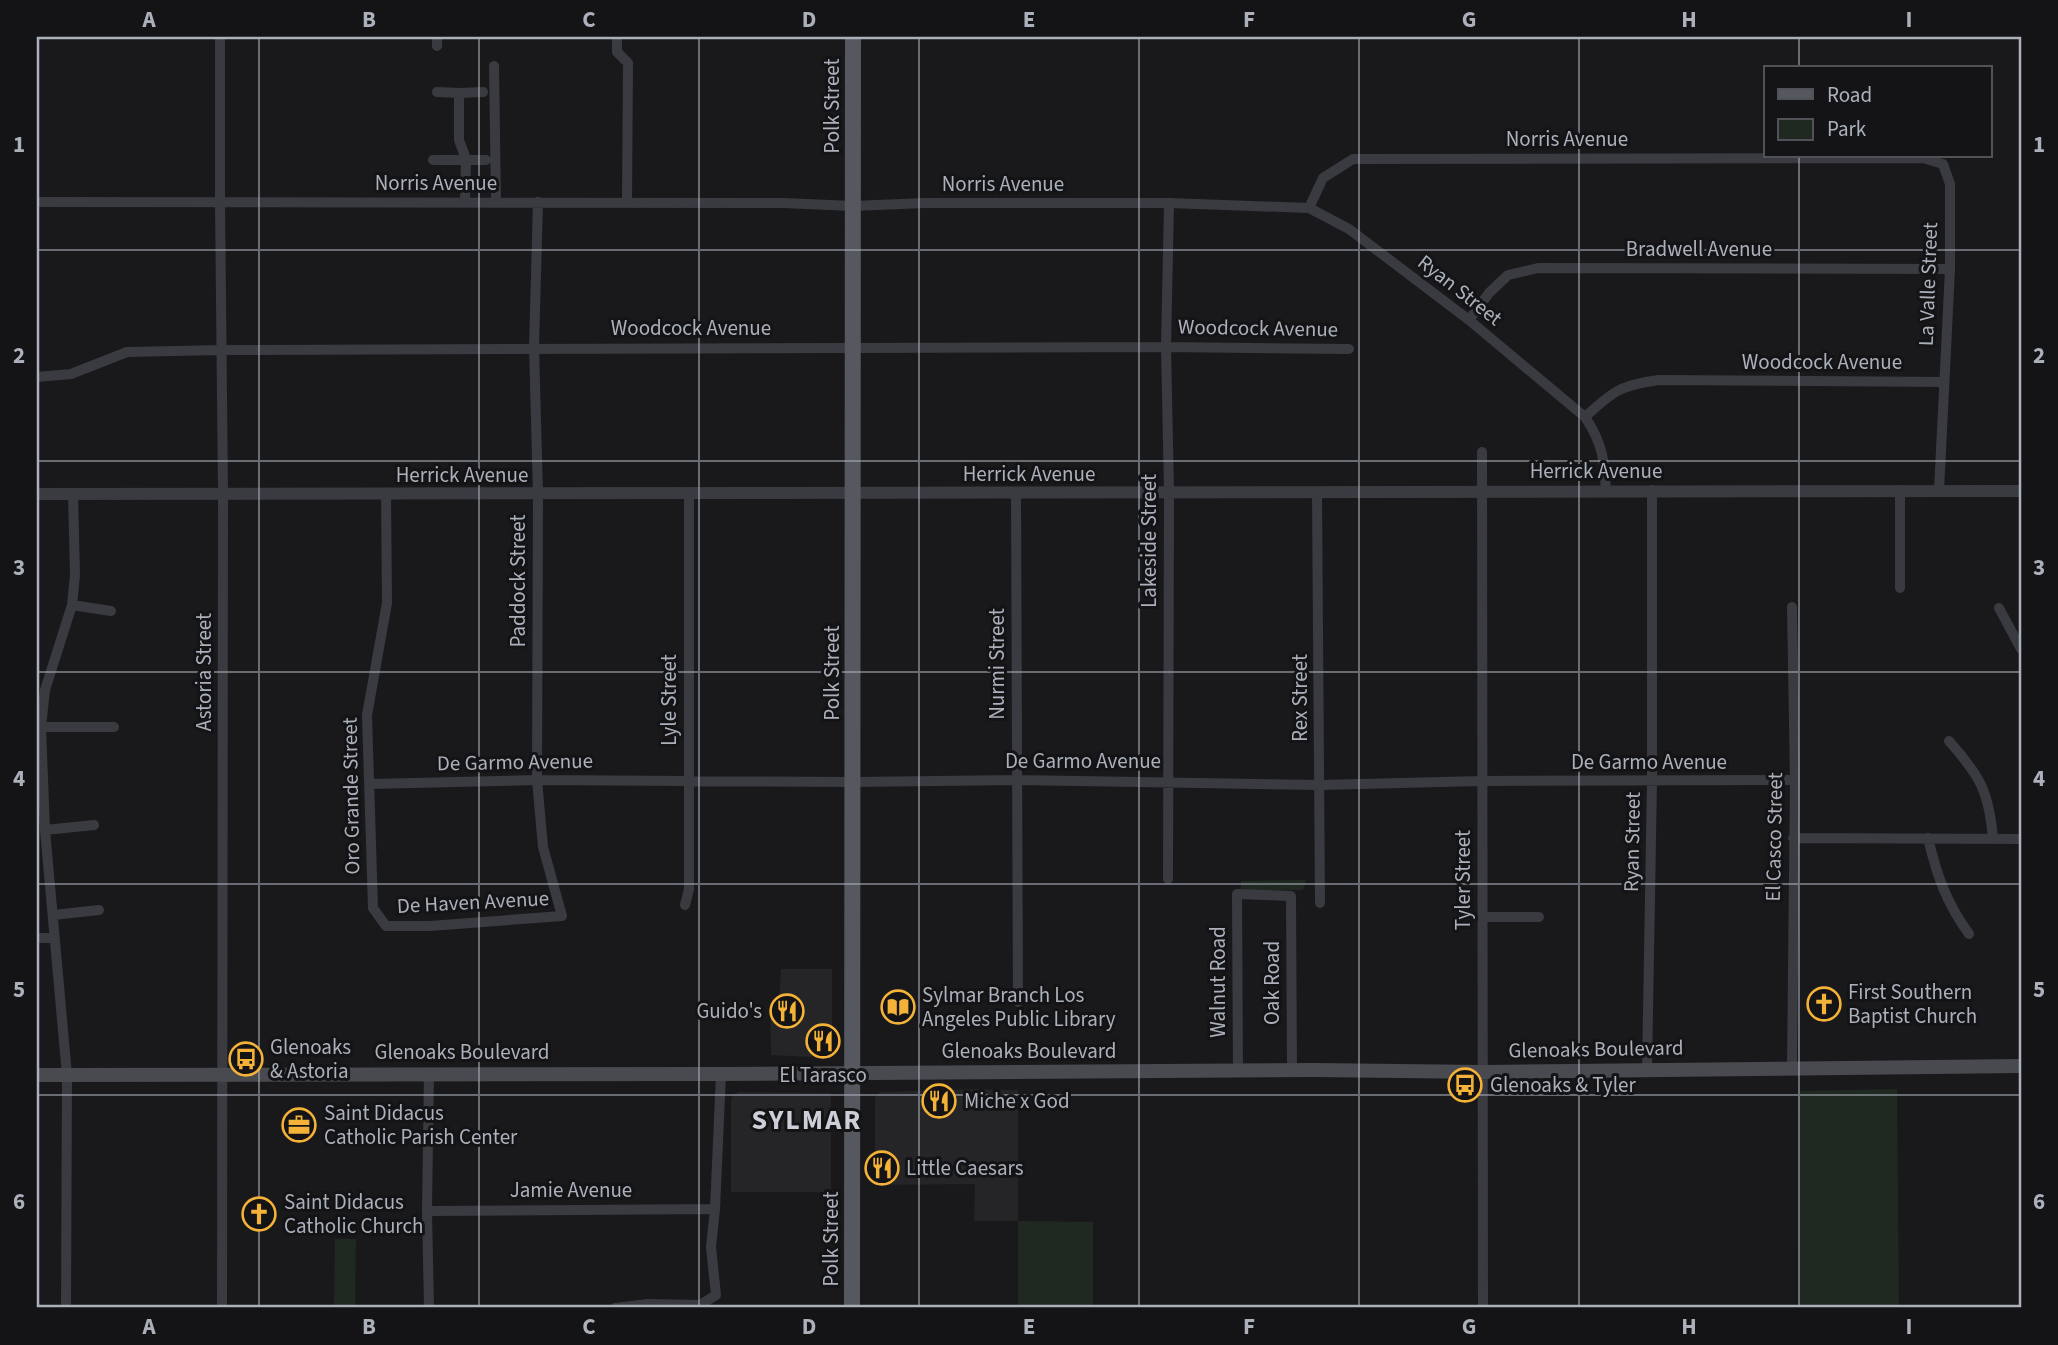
<svg xmlns="http://www.w3.org/2000/svg" width="2058" height="1345" font-family="'Source Sans 3',sans-serif">
<style>
.built{fill:#252528}
.green{fill:#202921}
.lines{fill:none;stroke-linecap:round;stroke-linejoin:round}
.minor{stroke:#3a3b40;stroke-width:10}
.tertiary{stroke:#3a3b40;stroke-width:12}
.secondary{stroke:#484a50;stroke-width:14}
.primary{stroke:#56585f;stroke-width:16}
.grid{fill:none;stroke:#abb0bb;stroke-width:2;stroke-opacity:0.55}
.labels{text-anchor:middle;stroke-width:6;stroke-linejoin:round;paint-order:stroke}
.street-label{font-size:21px;fill:#abb0bb;stroke:#141416}
.poi-label{font-size:21px;fill:#abb0bb;stroke:#141416;text-anchor:start}
.district-label{font-size:28px;font-weight:bold;letter-spacing:2px;fill:#cccfd7;stroke:#141416}
.neatline{fill:none;stroke:#abb0bb;stroke-width:2.5}
.grid-label{font-size:23px;text-anchor:middle;font-weight:bold;fill:#abb0bb}
</style>
<rect width="100%" height="100%" fill="#19191b"/>
<path class="built" d="M781 969H832V1044L827 1049H816V1055L811 1057 771 1055 770 1004H779Z
M975 1089 1018 1090V1221H974L975 1184 875 1185V1097L880 1092Z
M739 1092 831 1093V1192H731V1100L733 1095Z"/>
<path class="green" d="M1306 880 1303 890 1241 891V881Z
M1897 1089 1899 1308H1799L1798 1091Z
M1018 1221 1093 1222V1308H1018Z
M335 1239H356L355 1308H334Z"/>
<g class="lines">
<path class="minor" d="M220 37V202L223 493 222 1308
M617 37V52L628 63 627 202
M437 46V37
M494 66 496 202
M437 92 459 93
M433 160H486
M37 202 783 203 853 206 925 203H1169L1309 208 1323 178 1353 159 1923 158 1943 164 1950 184V269L1939 490
M465 202 466 159 459 140V93L483 92
M1309 208 1349 229 1469 320 1585 417C1603 444 1604 459 1606 491
M1469 320 1489 293 1508 275 1538 268 1950 269
M37 377 71 374 127 352 222 350 1166 347 1349 349
M1585 417C1613 391 1621 385 1659 380L1944 382
M1482 452 1483 1308
M1317 493 1320 903
M386 494 387 603 367 715 373 908 386 926H430L562 916 543 847 537 780 538 494 534 347 538 202
M1016 494 1018 1002
M1900 588V490
M72 605 111 611
M1792 607 1795 780 1792 1067
M1999 608 2021 649
M41 727H114
M1949 741C1980 776 1989 791 1993 839
M370 784 537 780 854 782 1017 780 1320 785 1482 781 1795 780
M45 830 94 825
M1793 838 2021 839
M1928 838C1937 876 1946 902 1969 934
M1168 879 1169 492 1166 347 1169 203
M685 905 689 889V494
M53 915 99 910
M1483 917H1539
M37 938H54
M1647 1069 1652 782V490
M1238 1070 1237 894 1291 896 1292 1070
M429 1073 427 1211 429 1308
M427 1211 715 1209
M66 1308 67 1075 45 830 41 727 45 690 72 605 75 575 73 494
M615 1308 648 1304 700 1305 716 1295 711 1247 715 1209 721 1074"/>
<path class="tertiary" d="M37 494 2021 491"/>
<path class="secondary" d="M37 1075 721 1074 1314 1070 1483 1072 2021 1066"/>
<path class="primary" d="M852 1308 853 37"/>
</g>
<path class="grid" d="M259 37V1308M479 37V1308M699 37V1308M919 37V1308M1139 37V1308M1359 37V1308M1579 37V1308M1799 37V68M1799 156V1308M37 250H2021M37 461H2021M37 672H2021M37 884H2021M37 1095H2021"/>
<defs>
<symbol id="church-ring" viewBox="-11 -11 22 22"><circle r="9.5" fill="#141416" stroke="#f4b238" stroke-width="1.5"/><path d="M-1.2-6h2.4v3.5h3.3v2.4h-3.3V6h-2.4V-.1h-3.3v-2.4h3.3Z" fill="#f4b238"/></symbol>
<symbol id="library-ring" viewBox="-11 -11 22 22"><circle r="9.5" fill="#141416" stroke="#f4b238" stroke-width="1.5"/><path d="M-6-4Q-3-5.5-.7-3.5V5Q-3 3-6 4ZM6-4Q3-5.5 .7-3.5V5Q3 3 6 4Z" fill="#f4b238"/></symbol>
<symbol id="restaurant-ring" viewBox="-11 -11 22 22"><circle r="9.5" fill="#141416" stroke="#f4b238" stroke-width="1.5"/><path d="M-5-6h1v4h1v-4h1v4h1v-4h1v5L-1.5 .5V6h-2V.5L-5-1ZM5-6V6H3V1.5H1.5Q1.5-4 5-6Z" fill="#f4b238"/></symbol>
<symbol id="bus-ring" viewBox="-11 -11 22 22"><circle r="9.5" fill="#141416" stroke="#f4b238" stroke-width="1.5"/><path d="M-5-6H5V4H4V6H2V4H-2V6H-4V4H-5ZM-3.5-4V0h7V-4ZM-3.5 1.2v1.5H-2V1.2ZM2 1.2v1.5H3.5V1.2Z" fill="#f4b238"/></symbol>
<symbol id="office-ring" viewBox="-11 -11 22 22"><circle r="9.5" fill="#141416" stroke="#f4b238" stroke-width="1.5"/><path d="M-6-3h4V-5.5h4V-3h4V5H-6ZM-1-4.5V-3h2v-1.5ZM-6 0V1H6V0Z" fill="#f4b238"/></symbol>
</defs>
<g fill-rule="evenodd">
<use href="#church-ring" x="1805" y="985" width="38" height="38"/>
<use href="#library-ring" x="879" y="988" width="38" height="38"/>
<use href="#restaurant-ring" x="768" y="992" width="38" height="38"/>
<use href="#restaurant-ring" x="804" y="1022" width="38" height="38"/>
<use href="#bus-ring" x="227" y="1040" width="38" height="38"/>
<use href="#bus-ring" x="1446" y="1066" width="38" height="38"/>
<use href="#restaurant-ring" x="920" y="1082" width="38" height="38"/>
<use href="#office-ring" x="280" y="1106" width="38" height="38"/>
<use href="#restaurant-ring" x="863" y="1149" width="38" height="38"/>
<use href="#church-ring" x="240" y="1195" width="38" height="38"/>
</g>
<g class="labels">
<g class="street-label">
<text transform="translate(832 106) rotate(-90)" y="7">Polk Street</text>
<text x="1567" y="146">Norris Avenue</text>
<text x="436" y="190">Norris Avenue</text>
<text x="1003" y="191">Norris Avenue</text>
<text x="1699" y="256">Bradwell Avenue</text>
<text transform="translate(1928 284) rotate(-88)" y="7">La Valle Street</text>
<text transform="translate(1460 290) rotate(38)" y="7">Ryan Street</text>
<text x="691" y="335">Woodcock Avenue</text>
<text transform="translate(1258 328) rotate(1)" y="7">Woodcock Avenue</text>
<text x="1822" y="369">Woodcock Avenue</text>
<text x="1596" y="478">Herrick Avenue</text>
<text x="1029" y="481">Herrick Avenue</text>
<text x="462" y="482">Herrick Avenue</text>
<text transform="translate(1149 541) rotate(-90)" y="7">Lakeside Street</text>
<text transform="translate(518 581) rotate(-90)" y="7">Paddock Street</text>
<text transform="translate(997 664) rotate(-90)" y="7">Nurmi Street</text>
<text transform="translate(204 672) rotate(-90)" y="7">Astoria Street</text>
<text transform="translate(832 673) rotate(-90)" y="7">Polk Street</text>
<text transform="translate(1300 698) rotate(-90)" y="7">Rex Street</text>
<text transform="translate(669 700) rotate(-90)" y="7">Lyle Street</text>
<text x="1083" y="768">De Garmo Avenue</text>
<text transform="translate(515 762) rotate(-1)" y="7">De Garmo Avenue</text>
<text x="1649" y="769">De Garmo Avenue</text>
<text transform="translate(351 796) rotate(-91)" y="7">Oro Grande Street</text>
<text transform="translate(1774 837) rotate(-89)" y="7">El Casco Street</text>
<text transform="translate(1632 842) rotate(-89)" y="7">Ryan Street</text>
<text transform="translate(1463 880) rotate(-90)" y="7">Tyler Street</text>
<text transform="translate(473 902) rotate(-3)" y="7">De Haven Avenue</text>
<text transform="translate(1218 982) rotate(-90)" y="7">Walnut Road</text>
<text transform="translate(1272 983) rotate(-90)" y="7">Oak Road</text>
<text transform="translate(1596 1049) rotate(-1)" y="7">Glenoaks Boulevard</text>
<text x="1029" y="1058">Glenoaks Boulevard</text>
<text x="462" y="1059">Glenoaks Boulevard</text>
<text x="571" y="1197">Jamie Avenue</text>
<text transform="translate(831 1239) rotate(-90)" y="7">Polk Street</text>
</g>
<g class="poi-label">
<text x="1848" y="999">First Southern<tspan x="1848" dy="24">Baptist Church</tspan></text>
<text x="922" y="1002">Sylmar Branch Los<tspan x="922" dy="24">Angeles Public Library</tspan></text>
<text x="762" y="1018" text-anchor="end">Guido's</text>
<text x="270" y="1054">Glenoaks<tspan x="270" dy="24">&amp; Astoria</tspan></text>
<text x="823" y="1082" text-anchor="middle">El Tarasco</text>
<text x="1490" y="1092">Glenoaks &amp; Tyler</text>
<text x="964" y="1108">Miche x God</text>
<text x="324" y="1120">Saint Didacus<tspan x="324" dy="24">Catholic Parish Center</tspan></text>
<text x="906" y="1175">Little Caesars</text>
<text x="284" y="1209">Saint Didacus<tspan x="284" dy="24">Catholic Church</tspan></text>
</g>
<g class="district-label">
<text x="807" y="1129">SYLMAR</text>
</g>
</g>
<rect width="2058" height="1345" fill="none" stroke="#141416" stroke-width="77"/>
<rect x="1764" y="66" width="228" height="91" fill="#141416" stroke="#505258" stroke-width="2"/>
<rect x="1778" y="89" width="35" height="10" fill="#56585f" stroke="#505258" stroke-width="2"/>
<text x="1827" y="102" font-size="21" fill="#abb0bb">Road</text>
<rect x="1778" y="119" width="35" height="21" fill="#202921" stroke="#505258" stroke-width="2"/>
<text x="1827" y="136" font-size="21" fill="#abb0bb">Park</text>
<rect x="38" y="38" width="1982" height="1268" class="neatline"/>
<g class="grid-label">
<text x="149" y="27">A</text>
<text x="369" y="27">B</text>
<text x="589" y="27">C</text>
<text x="809" y="27">D</text>
<text x="1029" y="27">E</text>
<text x="1249" y="27">F</text>
<text x="1469" y="27">G</text>
<text x="1689" y="27">H</text>
<text x="1909" y="27">I</text>
<text x="19" y="152">1</text>
<text x="2039" y="152">1</text>
<text x="19" y="363">2</text>
<text x="2039" y="363">2</text>
<text x="19" y="575">3</text>
<text x="2039" y="575">3</text>
<text x="19" y="786">4</text>
<text x="2039" y="786">4</text>
<text x="19" y="997">5</text>
<text x="2039" y="997">5</text>
<text x="19" y="1209">6</text>
<text x="2039" y="1209">6</text>
<text x="149" y="1334">A</text>
<text x="369" y="1334">B</text>
<text x="589" y="1334">C</text>
<text x="809" y="1334">D</text>
<text x="1029" y="1334">E</text>
<text x="1249" y="1334">F</text>
<text x="1469" y="1334">G</text>
<text x="1689" y="1334">H</text>
<text x="1909" y="1334">I</text>
</g>
</svg>
